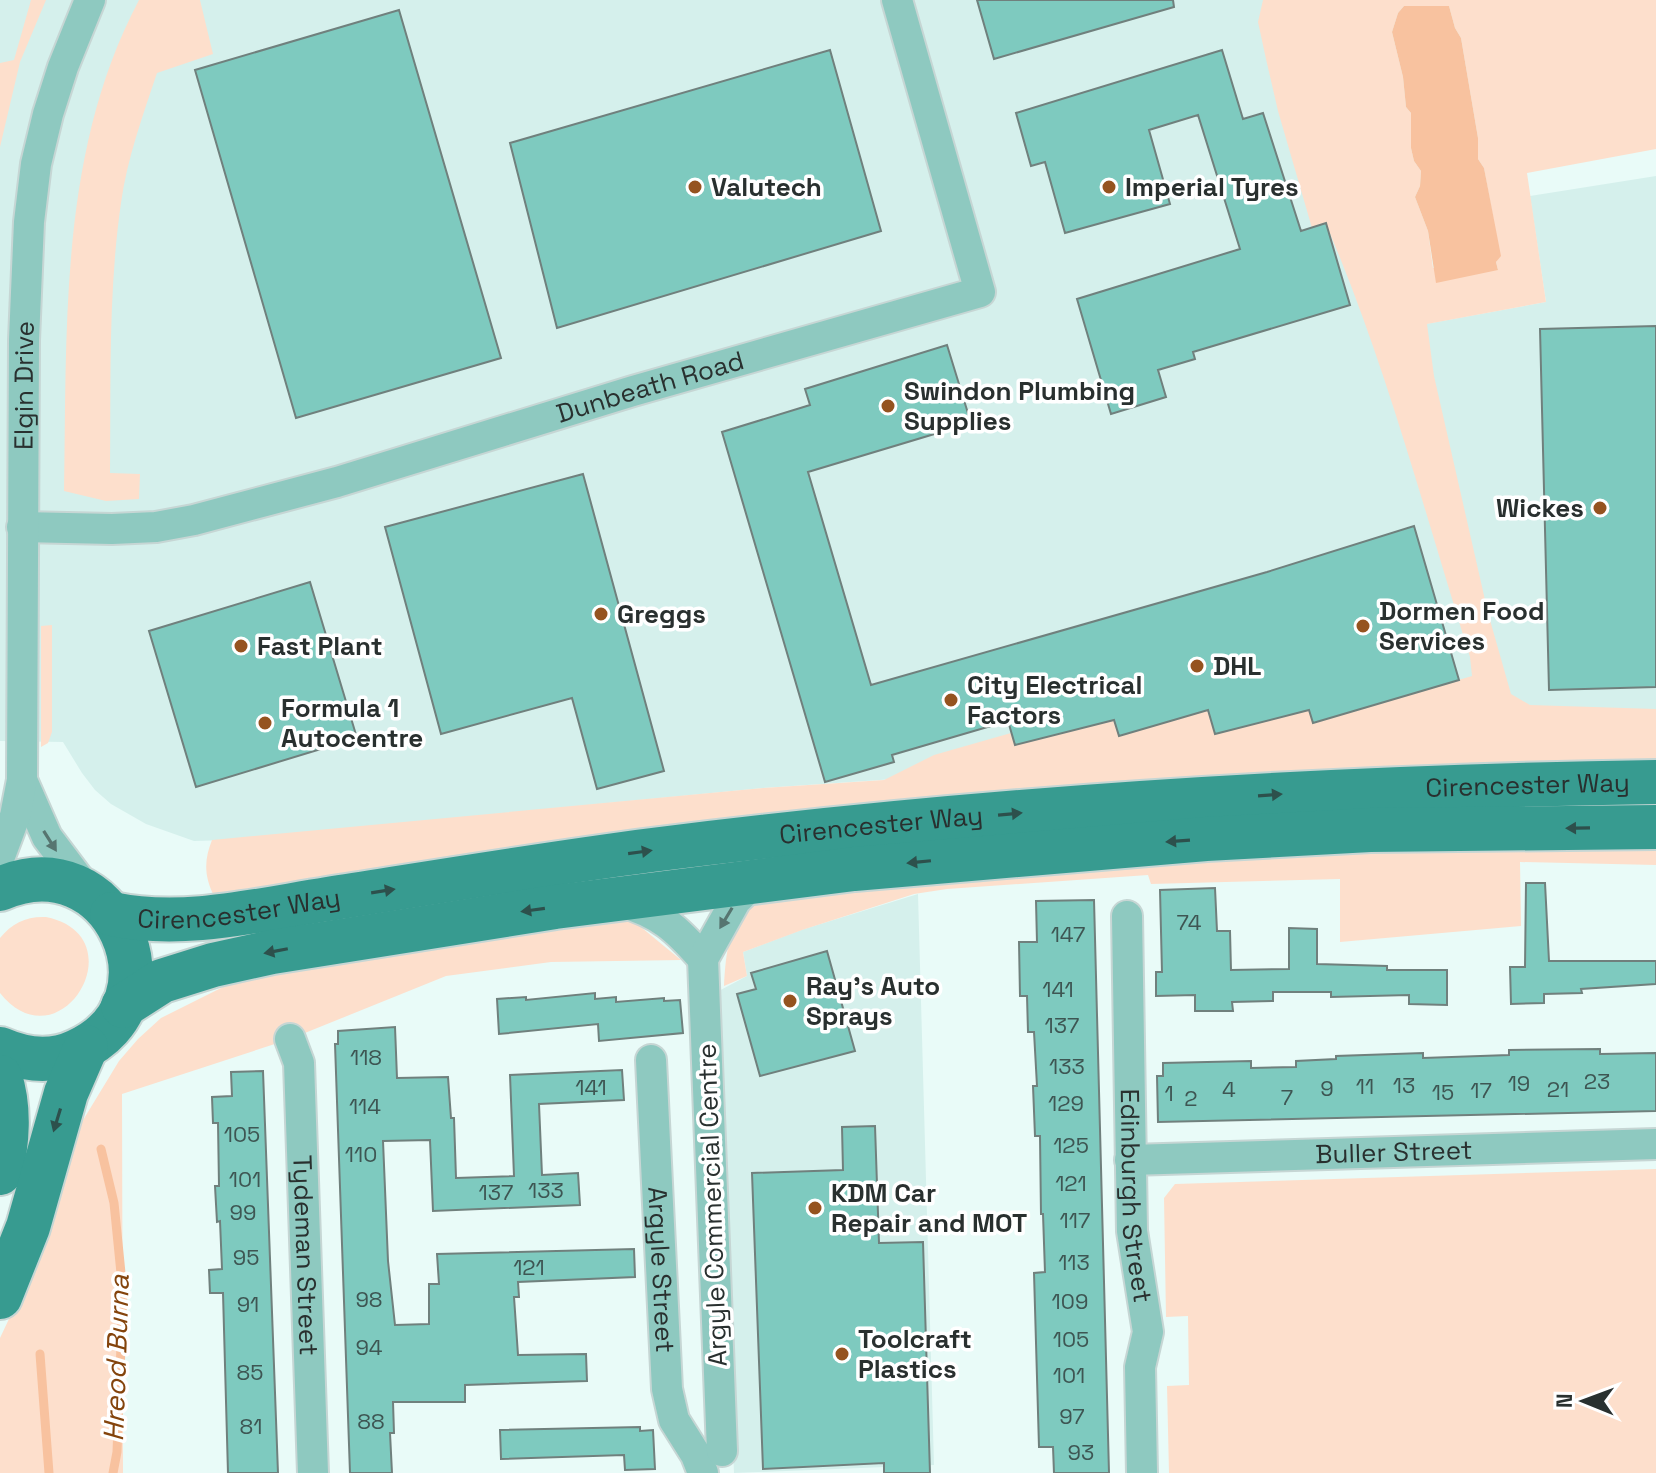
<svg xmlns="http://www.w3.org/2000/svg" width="1656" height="1473" font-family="'Space Grotesk',sans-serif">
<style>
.built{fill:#d5f0ec}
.green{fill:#fddfcc;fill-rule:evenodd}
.water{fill:#f8c29f}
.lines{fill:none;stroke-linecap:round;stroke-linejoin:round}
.stream{stroke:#f8c29f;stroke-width:9}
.building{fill:#7ecabf;stroke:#70807d;stroke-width:2}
.minor-casing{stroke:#c6d6d4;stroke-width:34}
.primary-casing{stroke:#c6d6d4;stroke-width:48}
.minor{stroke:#8ec9c0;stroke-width:30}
.primary{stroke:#379b90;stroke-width:44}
.oneway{fill:#2d504c}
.oneway2{fill:#567570}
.poi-dot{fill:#95531f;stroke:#fff;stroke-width:3}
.labels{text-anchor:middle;stroke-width:7;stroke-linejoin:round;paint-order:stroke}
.number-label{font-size:22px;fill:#3e5653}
.poi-label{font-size:26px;font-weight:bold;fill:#29302f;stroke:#fff;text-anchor:start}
.street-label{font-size:26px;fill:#29302f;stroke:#fff}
.water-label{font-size:28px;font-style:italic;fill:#84440c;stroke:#fff}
</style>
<rect width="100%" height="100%" fill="#e9fbf8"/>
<path class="built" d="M0 0H1283L1376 333 1546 302 1530 196 1656 176V727L763 788 228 840 194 841 146 824 111 804 95 790 82 773 63 742 0 741Z
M918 894 934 1465 734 1473 715 993 747 976 743 952 801 930Z"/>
<path class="green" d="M31 0H46L20 62 0 147V63L14 60Z
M139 0H200L213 54 157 73C143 115 127 159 121 203 108 293 111 383 110 473L140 474 139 499 106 501 64 491C67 325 59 151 139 0Z
M1263 0H1656V149L1527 173 1546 302 1427 324 1434 376 1488 613 1511 694 1530 705 1656 709V760L1539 763 214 896C204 876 204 860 212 840L763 788 884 780 934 755 1011 733 1016 745 1114 720 1119 736 1207 710 1215 734 1309 710 1314 723 1472 676 1470 657C1425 514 1385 361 1326 224L1312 228 1278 111 1266 59 1258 22ZM1404 6H1449L1455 28 1461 38 1478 138V159L1484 168 1500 256 1496 262 1498 270 1433 268 1428 231 1415 197 1420 186 1421 171 1414 161 1411 148V113L1406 107 1403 77 1392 32 1398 13Z
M52 625V732L48 743 41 747V626Z
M1656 847V865L1520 862 1521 926 1340 942V879L1151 884 1148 875 947 889 914 894 802 930 743 952 747 976 724 986C726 952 728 917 762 899L1019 873 1348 851Z
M46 917C139 936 60 1068 0 993V938C12 923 27 916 46 917Z
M630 918 681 960 551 962 446 976 290 1039 122 1094 123 1473H0V1338L50 1232 77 1130 119 1061 138 1039 161 1018 233 982 311 964Z
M1656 1169V1473H1169L1167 1386 1189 1385 1188 1316 1166 1317 1164 1198 1175 1184Z"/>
<path class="water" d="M1404 6H1449L1455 28 1461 38 1478 138V159L1484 168 1501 256 1496 262 1498 270 1436 283 1428 231 1415 197 1420 186 1421 171 1414 161 1411 148V113L1406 107 1403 77 1392 32 1398 13Z"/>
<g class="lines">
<path class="stream" d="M101 1149 114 1203 123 1293 117 1452 113 1473
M40 1354 49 1473"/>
</g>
<path class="building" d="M977 0H1173L1174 7 994 59Z
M399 10 501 358 296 418 195 70Z
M830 50 881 231 557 328 510 143Z
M1222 50 1243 119 1263 113 1301 231 1326 223 1350 305 1193 352 1195 359 1158 370 1166 397 1111 414 1077 299 1240 249 1198 115 1149 130 1170 204 1065 233 1045 162 1031 166 1016 113Z
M1656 326V687L1549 690 1540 329Z
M947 345 971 423 808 472 871 685 1267 572 1414 526 1459 680 1313 723 1309 710 1215 734 1208 710 1119 736 1114 720 1015 745 1008 721 892 755 894 762 825 782 722 432 810 405 805 389Z
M583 474 664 771 597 789 572 698 441 734 385 527Z
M310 582 357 738 196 787 149 631Z
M1526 883H1545L1549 961H1656V984L1581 989 1582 993 1544 994V1003L1511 1004 1510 967H1525Z
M1215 888 1217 931H1230L1231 970 1289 969V928L1317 929V964L1387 966V970H1447V1005L1409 1004V995L1331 997V992H1273V1001L1232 1002 1233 1011H1195V995L1156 996V972H1162L1160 890Z
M1094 900 1109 1473H1054L1053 1447H1039L1034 1273 1045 1272 1043 1214H1041L1040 1136H1035L1033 1086H1037L1034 1032H1028L1027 996H1020L1019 942H1037L1036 901Z
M827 951 855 1051 760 1076 737 994 756 989 751 973Z
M595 993V999L616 997V1002L664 998V1001L680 1000 683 1033 599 1041 598 1024 499 1034 497 999 526 997V1000Z
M395 1027 397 1078 448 1077 451 1118H454L456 1178 514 1176 510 1075 622 1070 624 1100 539 1104 542 1175 578 1173 580 1205 433 1211 430 1140 383 1141 388 1261 395 1325 429 1324V1284H439L437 1254 634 1249 635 1277 518 1282 519 1297H514L518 1355 586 1354 587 1381 465 1385V1402H393L394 1433H390L392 1473H350L335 1044H338V1031Z
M1600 1049V1054L1656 1053V1111L1158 1122 1157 1076H1163V1063L1251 1061V1068L1296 1067V1061L1336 1059V1056L1423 1053V1058L1509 1055V1050Z
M263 1071 278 1473H228L223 1293H210L209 1270 222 1269 220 1221 217 1222 215 1186H219L218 1123H213L212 1097 232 1096 231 1072Z
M875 1126 879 1243 923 1242 930 1473H884V1463L763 1469 752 1173 843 1170 842 1127Z
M640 1427V1431L653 1430 655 1469 625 1470 624 1455 501 1459 500 1430Z"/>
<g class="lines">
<defs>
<g id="minor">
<path id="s1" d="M22 527 112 529 156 527 194 520 337 482 633 391 980 292 897 0"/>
<path d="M22 780 47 837 90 894"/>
<path id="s2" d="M0 856 15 816 22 780 24 340 29 222 36 164 48 114 63 67 90 0"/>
<path d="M621 902C660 913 677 929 703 959"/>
<path id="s3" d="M1127 916 1132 1231 1148 1332 1140 1367 1142 1473"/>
<path id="s4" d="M290 1039 299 1063 313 1473"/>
<path id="s5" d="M651 1060 667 1389 674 1420 696 1455 703 1473"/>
<path id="s6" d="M1130 1160 1656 1144"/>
<path d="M722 1451 703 959 736 900 756 881"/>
</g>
<g id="primary">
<path d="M0 889C113 839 186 1002 77 1051 52 1063 25 1060 0 1049"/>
<path id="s7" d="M112 914C183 929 258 910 328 899 436 882 544 864 652 850 985 808 1321 787 1656 782"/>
<path d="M123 1006 162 981 213 965 272 952 555 907 854 869 1206 839 1370 830 1656 827"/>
<path d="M0 1077C10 1107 8 1143 0 1173"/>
<path d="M0 1297 28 1227 66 1093 86 1047"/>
</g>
</defs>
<use href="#minor" class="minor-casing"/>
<use href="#primary" class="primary-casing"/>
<use href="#minor" class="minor"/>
<use href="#primary" class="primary"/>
</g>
<defs><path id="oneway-solid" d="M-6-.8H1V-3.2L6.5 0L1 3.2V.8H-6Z" transform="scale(2)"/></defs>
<g class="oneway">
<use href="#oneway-solid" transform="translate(1270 795) rotate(-4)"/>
<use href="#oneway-solid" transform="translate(1010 814) rotate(-5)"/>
<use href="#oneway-solid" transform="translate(1578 828) rotate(179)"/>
<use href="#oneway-solid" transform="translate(1178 841) rotate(176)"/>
<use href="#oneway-solid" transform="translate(640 852) rotate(-8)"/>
<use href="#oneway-solid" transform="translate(919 862) rotate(174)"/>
<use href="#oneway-solid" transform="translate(383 891) rotate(-9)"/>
<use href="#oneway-solid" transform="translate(533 910) rotate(172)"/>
<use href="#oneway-solid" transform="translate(276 951) rotate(169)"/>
<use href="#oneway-solid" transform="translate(57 1120) rotate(107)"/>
</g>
<g class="oneway2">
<use href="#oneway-solid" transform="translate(50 841) rotate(58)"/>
<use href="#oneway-solid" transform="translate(726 918) rotate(121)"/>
</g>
<g class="poi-dot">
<circle cx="695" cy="187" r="8"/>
<circle cx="1109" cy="187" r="8"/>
<circle cx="888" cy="406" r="8"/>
<circle cx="1600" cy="508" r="8"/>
<circle cx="601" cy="614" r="8"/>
<circle cx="1363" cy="626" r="8"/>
<circle cx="241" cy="646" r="8"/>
<circle cx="1197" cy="666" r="8"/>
<circle cx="951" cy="700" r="8"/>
<circle cx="265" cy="723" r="8"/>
<circle cx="790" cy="1001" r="8"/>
<circle cx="815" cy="1208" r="8"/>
<circle cx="842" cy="1354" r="8"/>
</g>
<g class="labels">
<g class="number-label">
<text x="1189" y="930">74</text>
<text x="1068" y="942">147</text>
<text x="1058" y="997">141</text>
<text x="1062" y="1033">137</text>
<text x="366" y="1065">118</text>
<text x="1067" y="1074">133</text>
<text x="1597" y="1089">23</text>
<text x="1519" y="1091">19</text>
<text x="1404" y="1093">13</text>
<text x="1365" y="1094">11</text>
<text x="591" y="1095">141</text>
<text x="1327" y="1096">9</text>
<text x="1229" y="1097">4</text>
<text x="1558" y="1097">21</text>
<text x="1481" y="1098">17</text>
<text x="1443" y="1100">15</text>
<text x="1169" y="1101">1</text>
<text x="1287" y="1105">7</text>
<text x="1191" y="1106">2</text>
<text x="1066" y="1111">129</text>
<text x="365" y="1114">114</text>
<text x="242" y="1142">105</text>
<text x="1071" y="1153">125</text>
<text x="361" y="1162">110</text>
<text x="245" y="1187">101</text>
<text x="1071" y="1191">121</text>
<text x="546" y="1198">133</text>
<text x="496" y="1200">137</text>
<text x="243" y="1220">99</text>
<text x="1075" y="1228">117</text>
<text x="246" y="1265">95</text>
<text x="1074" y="1270">113</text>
<text x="529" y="1275">121</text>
<text x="369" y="1307">98</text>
<text x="1070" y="1309">109</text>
<text x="248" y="1312">91</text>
<text x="1071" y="1347">105</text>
<text x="369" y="1355">94</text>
<text x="250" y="1380">85</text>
<text x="1069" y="1383">101</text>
<text x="1072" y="1424">97</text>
<text x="371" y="1429">88</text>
<text x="251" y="1434">81</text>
<text x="1081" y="1460">93</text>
</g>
<g class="poi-label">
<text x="711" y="196">Valutech</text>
<text x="1125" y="196">Imperial Tyres</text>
<text x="904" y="400">Swindon Plumbing<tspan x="904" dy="30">Supplies</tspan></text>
<text x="1584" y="517" text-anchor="end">Wickes</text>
<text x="1379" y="620">Dormen Food<tspan x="1379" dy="30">Services</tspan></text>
<text x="617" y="623">Greggs</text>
<text x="257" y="655">Fast Plant</text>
<text x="1213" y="675">DHL</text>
<text x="967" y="694">City Electrical<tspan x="967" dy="30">Factors</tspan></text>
<text x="281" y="717">Formula 1<tspan x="281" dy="30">Autocentre</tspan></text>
<text x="806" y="995">Ray's Auto<tspan x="806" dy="30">Sprays</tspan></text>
<text x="831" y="1202">KDM Car<tspan x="831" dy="30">Repair and MOT</tspan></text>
<text x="858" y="1348">Toolcraft<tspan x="858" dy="30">Plastics</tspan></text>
</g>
<g class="street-label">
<text dy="9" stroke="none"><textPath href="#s2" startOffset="474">Elgin Drive</textPath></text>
<text dy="9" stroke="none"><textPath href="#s1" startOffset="648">Dunbeath Road</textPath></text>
<text dy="9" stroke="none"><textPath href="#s7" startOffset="1424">Cirencester Way</textPath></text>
<text dy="9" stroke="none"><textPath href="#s7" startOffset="776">Cirencester Way</textPath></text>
<text dy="9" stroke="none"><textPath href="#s7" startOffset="128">Cirencester Way</textPath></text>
<text dy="9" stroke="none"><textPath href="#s6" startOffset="264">Buller Street</textPath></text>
<text dy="9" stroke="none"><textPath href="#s3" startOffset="280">Edinburgh Street</textPath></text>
<text transform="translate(712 1205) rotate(-92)" y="9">Argyle Commercial Centre</text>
<text dy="9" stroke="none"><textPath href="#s4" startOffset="218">Tydeman Street</textPath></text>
<text dy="9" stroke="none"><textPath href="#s5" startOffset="210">Argyle Street</textPath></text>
</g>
<g class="water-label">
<text transform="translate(116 1358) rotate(-88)" y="10">Hreod Burna</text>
</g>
</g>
<g transform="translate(1584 1401) rotate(271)" stroke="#ffffff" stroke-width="6" paint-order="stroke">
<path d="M0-6L14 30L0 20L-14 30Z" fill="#29302f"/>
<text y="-12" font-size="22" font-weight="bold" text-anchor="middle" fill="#29302f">N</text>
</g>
</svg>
